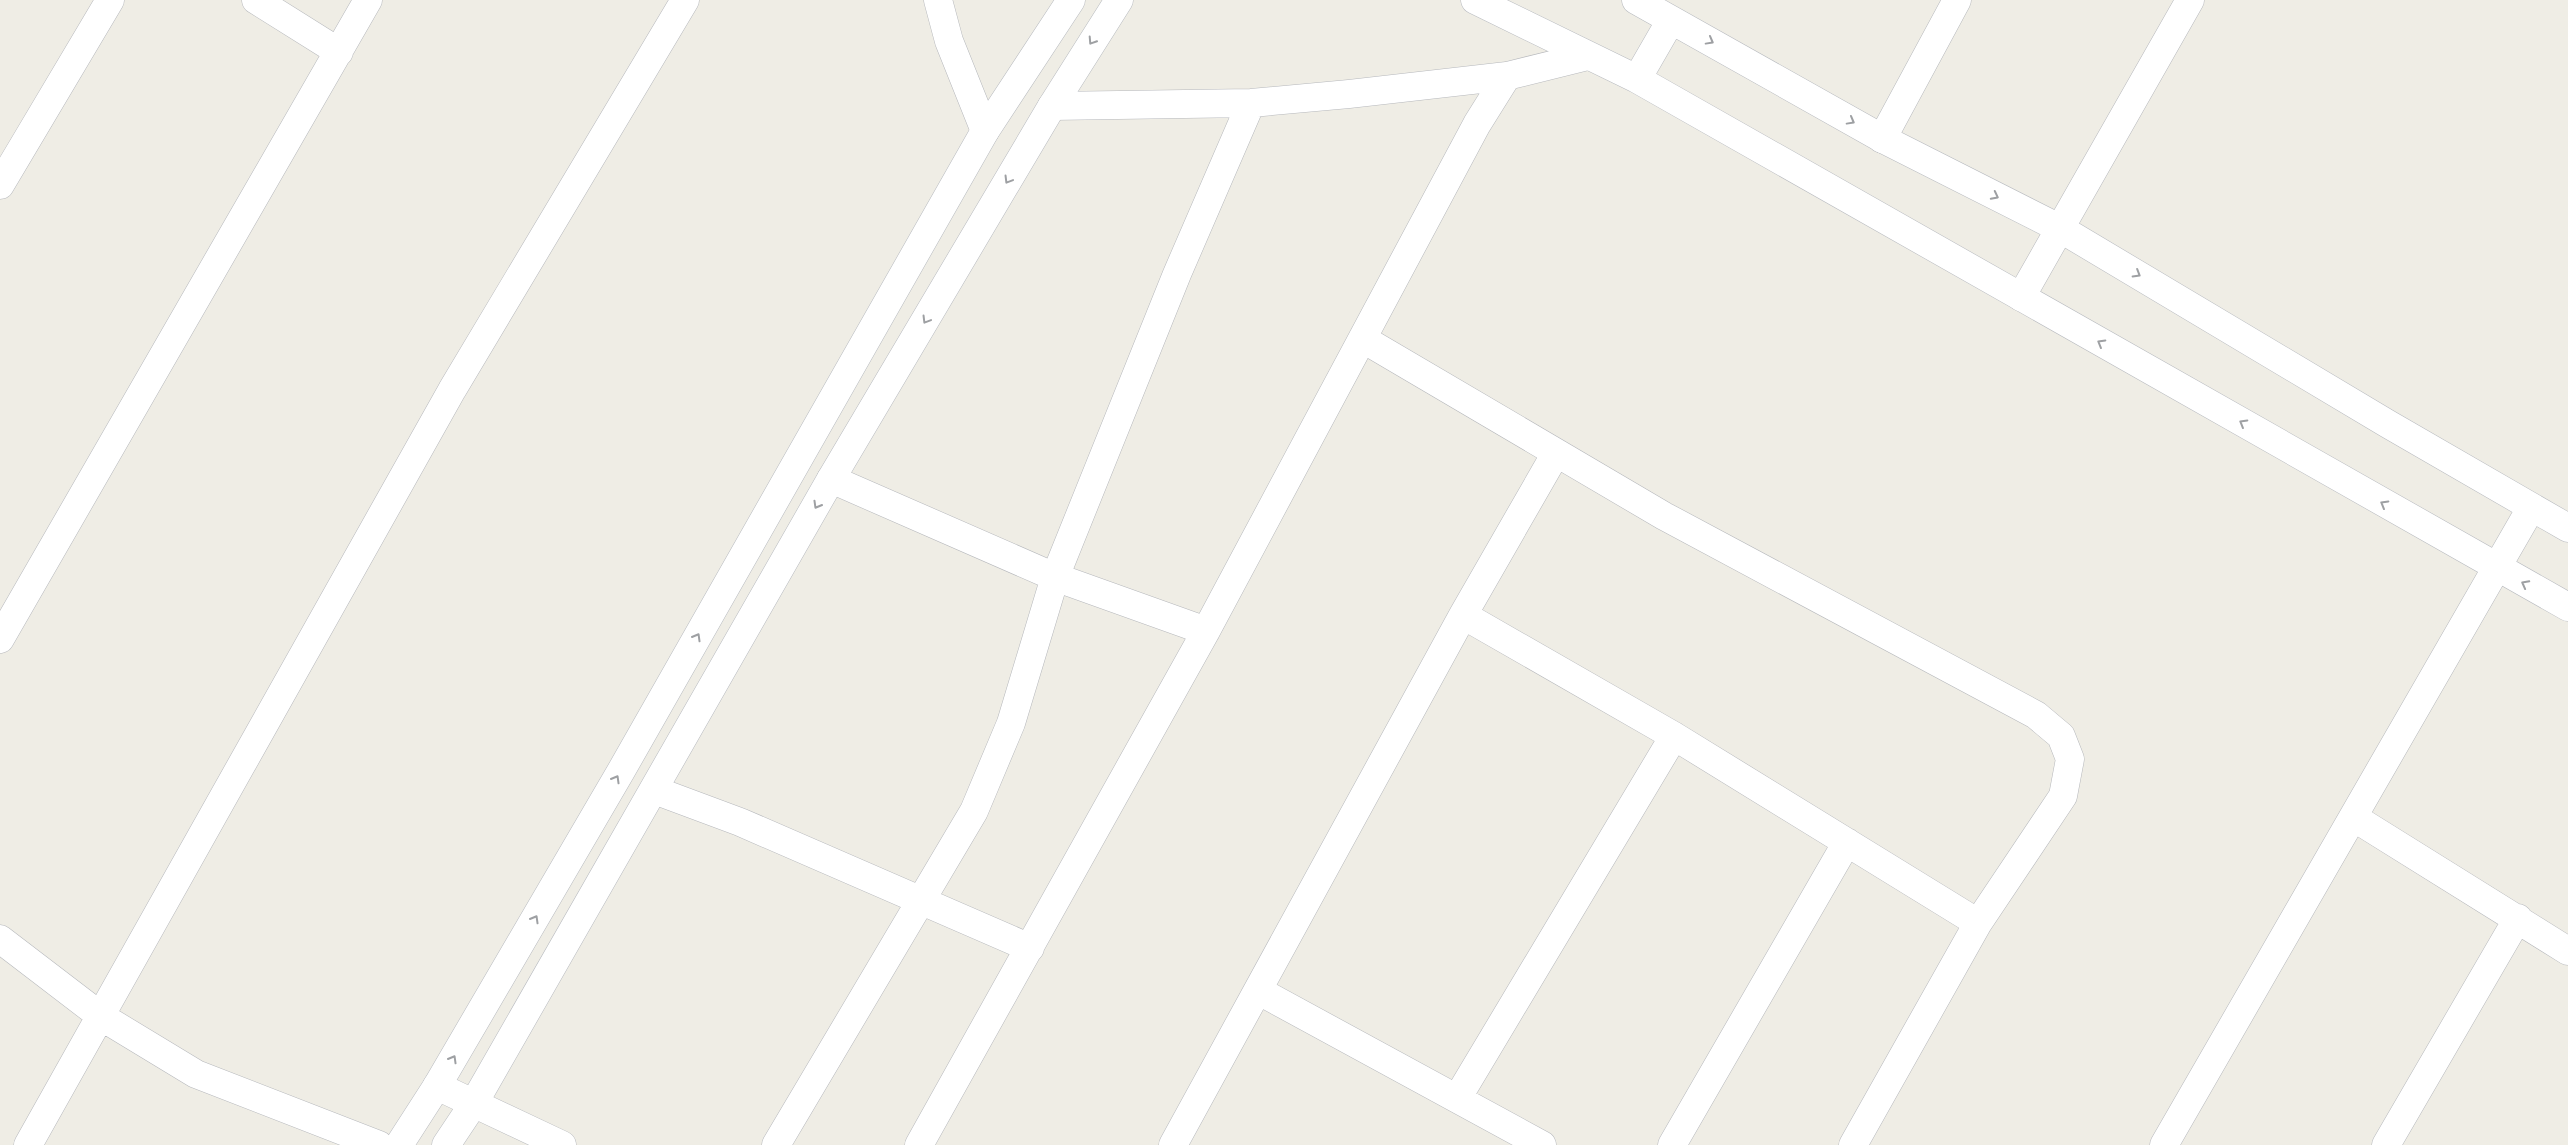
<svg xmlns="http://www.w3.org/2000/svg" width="2568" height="1145" font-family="'Work Sans',sans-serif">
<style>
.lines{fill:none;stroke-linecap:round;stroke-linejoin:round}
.street-casing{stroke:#b6b8bc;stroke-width:29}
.secondary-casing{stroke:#b7babf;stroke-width:29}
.street{stroke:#fff;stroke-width:28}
.secondary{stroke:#fff;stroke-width:28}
.oneway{stroke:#9ea0a3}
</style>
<rect width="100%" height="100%" fill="#efede5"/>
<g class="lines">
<defs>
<path id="street" d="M256 0 339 52
M938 0 949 41 985 131
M1052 106 1251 103 1349 94 1507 76 1588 56
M1882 139 1957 0
M0 185 110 0
M2021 297 2190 0
M1363 339 1664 516 2036 715 2061 736 2070 759 2063 796 1978 923 1853 1145
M831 479 1055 577 1206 631
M1463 615 1674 736 1978 923
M0 639 368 0
M654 790 740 822 1030 948
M2353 817 2568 951
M0 939 102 1017 196 1074 379 1145
M1259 991 1542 1145
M437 1086 562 1145
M1458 1097 1674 736
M28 1145 452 390 685 0
M776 1145 974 811 1011 723 1055 577 1177 274 1251 103
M919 1145 1206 631 1477 124 1507 76
M1173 1145 1463 615 1556 453
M1672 1145 1847 842
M2164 1145 2531 508
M2386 1145 2518 918"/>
<path id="secondary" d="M1475 0 1637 79 2568 607
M1636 0 1885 140 2061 229 2388 424 2568 528
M1637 79 1671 20
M399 1145 437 1086 621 771 985 131 1071 0
M446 1145 474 1103 831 479 1052 106 1119 0"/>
</defs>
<use href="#street" class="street-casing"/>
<use href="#secondary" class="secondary-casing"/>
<use href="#street" class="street"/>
<use href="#secondary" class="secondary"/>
</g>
<defs><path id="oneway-chevron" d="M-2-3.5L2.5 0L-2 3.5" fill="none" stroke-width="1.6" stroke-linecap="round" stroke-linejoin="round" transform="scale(1.25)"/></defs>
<g class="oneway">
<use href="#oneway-chevron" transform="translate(1092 41) rotate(123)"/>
<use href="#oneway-chevron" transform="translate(1710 41) rotate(29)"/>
<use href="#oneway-chevron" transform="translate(1851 121) rotate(29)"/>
<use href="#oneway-chevron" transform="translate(1008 180) rotate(121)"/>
<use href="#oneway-chevron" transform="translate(1995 196) rotate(27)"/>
<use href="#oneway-chevron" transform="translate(2137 274) rotate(31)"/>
<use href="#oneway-chevron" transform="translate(926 320) rotate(121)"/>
<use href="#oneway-chevron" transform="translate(2101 343) rotate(-150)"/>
<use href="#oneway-chevron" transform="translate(2243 423) rotate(-150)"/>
<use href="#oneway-chevron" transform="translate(2384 504) rotate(-150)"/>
<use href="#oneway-chevron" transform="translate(817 505) rotate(120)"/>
<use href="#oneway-chevron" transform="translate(2525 584) rotate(-152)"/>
<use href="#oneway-chevron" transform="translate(697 637) rotate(-60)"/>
<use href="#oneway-chevron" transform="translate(616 779) rotate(-60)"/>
<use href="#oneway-chevron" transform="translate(535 919) rotate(-60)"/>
<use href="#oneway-chevron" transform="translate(453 1059) rotate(-60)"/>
</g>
</svg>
